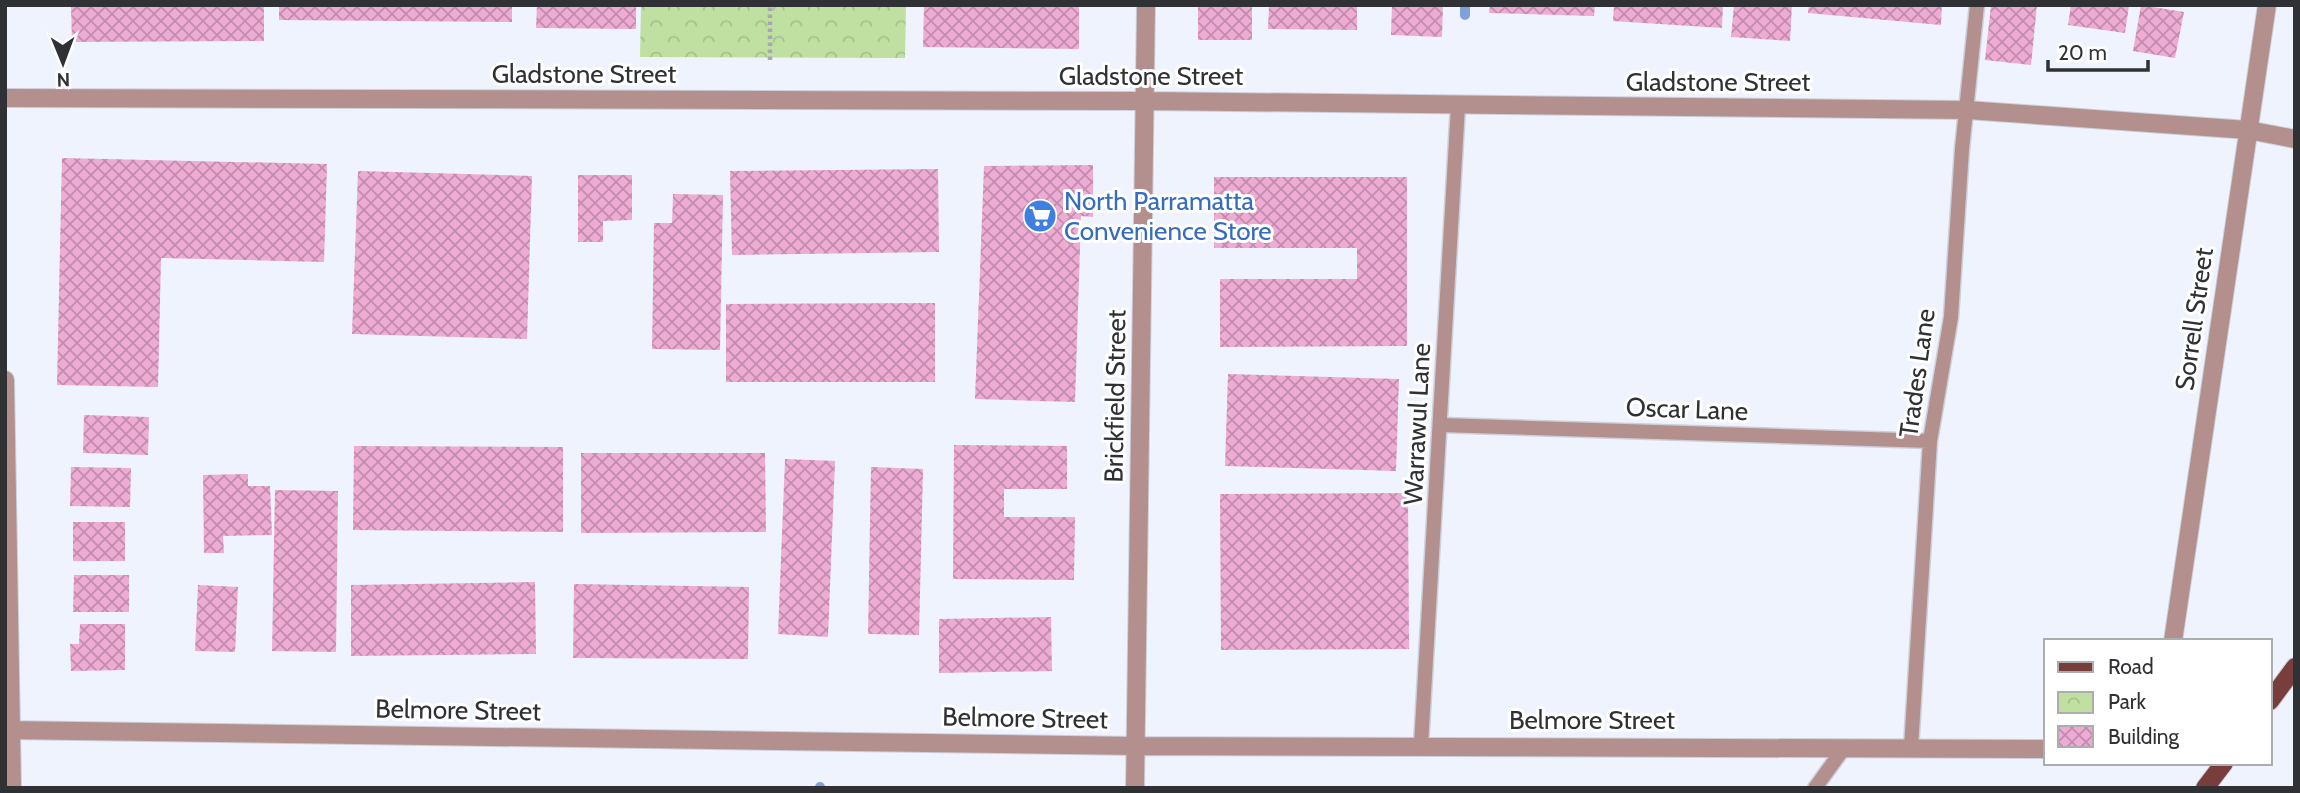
<svg xmlns="http://www.w3.org/2000/svg" width="2300" height="793" font-family="Cabin,sans-serif">
<style>
.park{fill:url(#park-crowns)}
.lines{fill:none;stroke-linecap:round;stroke-linejoin:round}
.stream{stroke:#80a1dc;stroke-width:10}
.building{fill:url(#building-cross-hatch)}
.service-casing{stroke:#ccd0da;stroke-width:17}
.minor-casing{stroke:#ccd0da;stroke-width:20}
.primary-casing{stroke:#ccd0da;stroke-width:20}
.path{stroke:#a5a9b2;stroke-width:4.5;stroke-dasharray:3.5 3.5;stroke-linecap:butt}
.service{stroke:#b3908d;stroke-width:14}
.minor{stroke:#b3908d;stroke-width:18}
.primary{stroke:#773e3c;stroke-width:18}
.labels{text-anchor:middle;stroke-width:6;stroke-linejoin:round;paint-order:stroke}
.street-label{font-size:26px;fill:#2f3135;stroke:#fff}
.shop-label{font-size:26px;fill:#366cbe;stroke:#fff;text-anchor:start}
</style>
<defs>
<pattern id="park-crowns" width="20" height="18" patternUnits="userSpaceOnUse" patternTransform="scale(1.75)"><rect width="20" height="18" fill="#bfe0a1"/><path d="M2 6a3 3 0 1 1 6 0M12 15a3 3 0 1 1 6 0" fill="none" stroke="#a4c18b"/></pattern>
<pattern id="building-cross-hatch" width="8" height="8" patternUnits="userSpaceOnUse" patternTransform="scale(1.75)"><rect width="8" height="8" fill="#eeabd4"/><path d="M0 0l8 8M0 8l8-8" fill="none" stroke="#c18cad"/></pattern>
</defs>
<rect width="100%" height="100%" fill="#eef3fe"/>
<path class="park" d="M641 5H906L905 58 640 57Z"/>
<g class="lines">
<path class="stream" d="M1465 15V5
M820 788V787"/>
</g>
<path class="building" d="M71 5H264V41L72 42Z
M279 5H512V22L279 20Z
M537 5H636V29L536 28Z
M924 5H1079V49L923 47Z
M1198 5H1252V40H1198Z
M1269 5H1357V30L1268 29Z
M1392 5H1443L1442 37 1391 35Z
M1490 5H1595L1594 16 1489 13Z
M1614 5H1723L1722 28 1613 21Z
M1734 5H1792L1790 41 1731 37Z
M1809 5H1942L1941 25 1808 13Z
M1991 5H2037L2031 65 1985 60Z
M2071 5 2129 6 2125 33 2068 25Z
M2141 5 2184 12 2175 58 2133 51Z
M62 158 327 164 324 262 161 258 158 387 57 385Z
M1093 165V217L1081 216 1075 402 975 399 984 166Z
M938 169 939 252 732 255 730 171Z
M358 171 532 176 527 339 352 334Z
M578 175H632V220L603 221V242H578Z
M1214 177H1407V346L1220 347V279H1357V248H1214Z
M673 194 723 195 720 350 652 349 654 223H672Z
M935 303V382H726V304Z
M1228 374 1399 379 1396 471 1225 466Z
M84 415 149 417 148 455 83 453Z
M954 445 1067 446V489H1004V517H1075L1074 580 953 579Z
M354 446 563 447V532L353 530Z
M581 453H765L766 532 581 533Z
M785 459 835 461 828 637 778 634Z
M71 467 131 468 130 507 70 506Z
M871 467 923 469 919 635 868 634Z
M248 474V486H270L272 535 223 536 224 553H204L203 475Z
M275 490 338 491 336 652 272 651Z
M1408 493 1409 649 1221 650 1220 494Z
M73 522H125V561H73Z
M74 575H129V612H73Z
M535 582 536 654 351 656V585Z
M574 584 749 587 748 659 573 658Z
M198 585 238 587 235 652 195 651Z
M1051 617 1052 671 939 673V619Z
M80 624H125V670L71 671 70 644H79Z"/>
<g class="lines">
<defs>
<path id="service" d="M1442 425 1930 441
M1421 745 1458 106
M1911 748 1930 441 1951 317 1962 149 1977 5
M1815 788 1844 748"/>
<path id="minor" d="M5 98 1146 101 1967 110 2248 130 2295 139
M5 380 12 788
M2173 641 2267 5
M5 730 1135 746 2044 749
M1135 788 1146 5"/>
<path id="primary" d="M2270 701 2295 667
M2205 788 2224 763"/>
</defs>
<use href="#service" class="service-casing"/>
<use href="#minor" class="minor-casing"/>
<use href="#primary" class="primary-casing"/>
<path class="path" d="M770 60V5"/>
<use href="#service" class="service"/>
<use href="#minor" class="minor"/>
<use href="#primary" class="primary"/>
</g>
<defs>
<symbol id="supermarket-disc" viewBox="-11 -11 22 22"><circle r="9.5" fill="#3f7fe0" stroke="#fff"/><path d="M-6-5.5h2.5l.6 2H6L4.5 2H-2.5L-4.4-4H-6ZM-1.5 3.2a1.3 1.3 0 1 0 .1 0ZM3 3.2a1.3 1.3 0 1 0 .1 0Z" fill="#fff"/></symbol>
</defs>
<g fill-rule="evenodd">
<use href="#supermarket-disc" x="1021" y="197" width="38" height="38"/>
</g>
<g class="labels">
<g class="street-label">
<text x="584" y="83">Gladstone Street</text>
<text x="1151" y="85">Gladstone Street</text>
<text x="1718" y="91">Gladstone Street</text>
<text transform="translate(2194 319) rotate(-82)" y="9">Sorrell Street</text>
<text transform="translate(1917 373) rotate(-82)" y="9">Trades Lane</text>
<text transform="translate(1115 396) rotate(-89)" y="9">Brickfield Street</text>
<text transform="translate(1687 409) rotate(2)" y="9">Oscar Lane</text>
<text transform="translate(1417 424) rotate(-87)" y="9">Warrawul Lane</text>
<text transform="translate(458 710) rotate(1)" y="9">Belmore Street</text>
<text transform="translate(1025 718) rotate(1)" y="9">Belmore Street</text>
<text x="1592" y="729">Belmore Street</text>
</g>
<g class="shop-label">
<text x="1064" y="210">North Parramatta<tspan x="1064" dy="30">Convenience Store</tspan></text>
</g>
</g>
<rect width="2300" height="793" fill="none" stroke="#2f3135" stroke-width="14"/>
<rect x="2044" y="639" width="228" height="126" fill="#ffffff" stroke="#acadae" stroke-width="2"/>
<rect x="2058" y="662" width="35" height="10" fill="#773e3c" stroke="#acadae" stroke-width="2"/>
<text x="2108" y="674" font-size="21" fill="#2f3135">Road</text>
<rect x="2058" y="692" width="35" height="21" fill="url(#park-crowns)" stroke="#acadae" stroke-width="2"/>
<text x="2108" y="709" font-size="21" fill="#2f3135">Park</text>
<rect x="2058" y="726" width="35" height="21" fill="url(#building-cross-hatch)" stroke="#acadae" stroke-width="2"/>
<text x="2108" y="744" font-size="21" fill="#2f3135">Building</text>
<g transform="translate(63 63) rotate(179)" stroke="#ffffff" stroke-width="5" paint-order="stroke">
<path d="M0-5L12 26L0 18L-12 26Z" fill="#2f3135"/>
<text y="-10" font-size="19" font-weight="bold" text-anchor="middle" fill="#2f3135">N</text>
</g>
<path d="M2048 60v10h100v-10" fill="none" stroke="#2f3135" stroke-width="3.5"/>
<text x="2058" y="60" font-size="21" fill="#2f3135" stroke="#ffffff" stroke-width="5" paint-order="stroke">20 m</text>
</svg>
